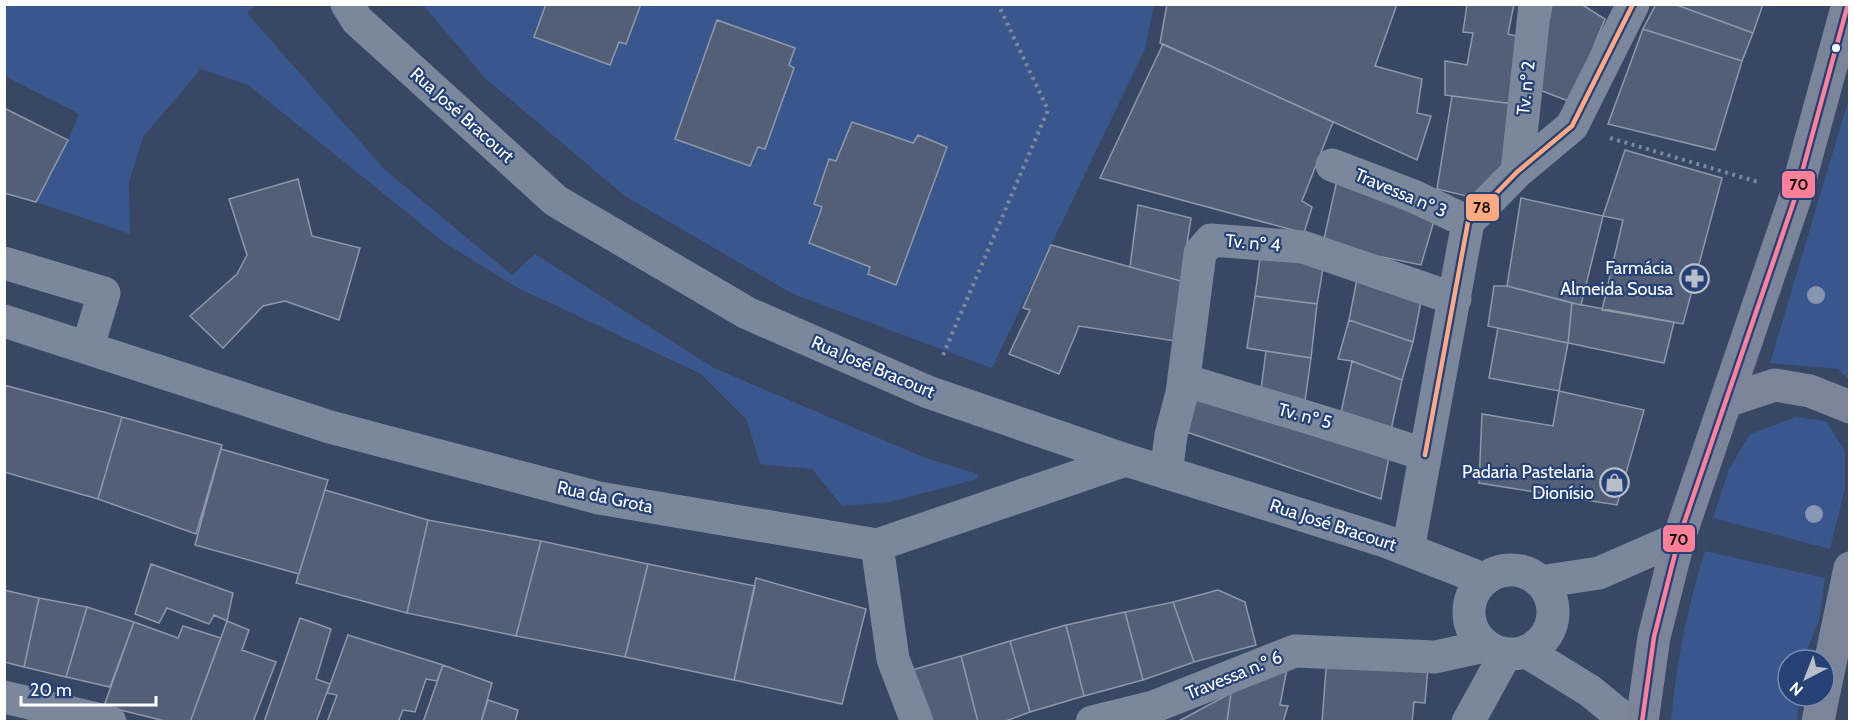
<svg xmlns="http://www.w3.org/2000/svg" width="1854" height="726" font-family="Cabin,sans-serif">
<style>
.green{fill:#39578d}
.building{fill:#525f76;stroke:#8e98aa;stroke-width:1.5}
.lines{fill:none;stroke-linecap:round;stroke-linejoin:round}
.path{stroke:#7b879b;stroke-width:4;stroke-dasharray:3 4.5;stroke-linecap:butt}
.minor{stroke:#7b879b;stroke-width:33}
.major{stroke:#7a859a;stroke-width:33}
.bus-1-casing{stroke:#254176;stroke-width:9}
.bus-2-casing{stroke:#254176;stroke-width:9}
.bus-1{stroke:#ffa980;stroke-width:4.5}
.bus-2{stroke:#ff8098;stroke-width:4.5}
.tree{fill:#8796b2}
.bus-dot{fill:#fff;stroke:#254176;stroke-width:2}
.labels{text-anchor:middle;stroke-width:4.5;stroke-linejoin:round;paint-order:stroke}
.street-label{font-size:18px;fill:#fff;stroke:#254176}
.poi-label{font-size:18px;fill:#fff;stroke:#254176;text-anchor:end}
.line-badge{stroke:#254176;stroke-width:2}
.pale-badge-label{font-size:16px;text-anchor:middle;font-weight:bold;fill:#111}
</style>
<rect width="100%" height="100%" fill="#374764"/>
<path class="green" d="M4 5H256L247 13 385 170 512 275 535 254 714 368 923 457 978 474 977 479 890 502 842 506 812 469 760 464 747 420 701 374 516 287 445 243 248 85 201 69 143 137 129 182 130 234 36 202 68 140 79 114 5 76Z
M423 5H1154L1145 49 992 368 793 294 625 196 486 79Z
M1849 98 1850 379H1849L1838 369 1770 363Z
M1796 417 1826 421 1845 451V488L1830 549 1713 518 1729 469 1750 434Z
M1705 551 1825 578 1819 621 1803 660H1788V696H1799L1797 721H1671C1676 664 1687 607 1705 551Z"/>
<path class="building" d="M546 4H641L626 44 619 42 610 65 534 37Z
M1167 4H1397L1375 66 1422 79 1417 113 1431 116 1417 160 1160 43Z
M1467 4H1514L1508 34 1524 38 1514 104 1445 95V61L1467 65 1473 33 1463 32Z
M1552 4H1581L1605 19 1571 102 1537 89Z
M1656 4H1674L1753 33 1742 61 1643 29Z
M1674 4H1763L1753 33Z
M717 20 795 48 789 65 794 68 765 149 758 147 750 166 675 139Z
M1643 29 1742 61 1715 150 1608 124Z
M1163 44 1333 122 1302 201 1312 207 1304 233 1100 178Z
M1452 96 1514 104 1507 165 1471 197 1437 189Z
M4 108 68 140 36 202 4 193Z
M852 122 913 143 918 135 947 147 896 285 868 274 870 267 809 243 822 207 814 204 829 159 836 161Z
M1625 150 1722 178 1683 324 1602 310 1623 220 1603 216Z
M298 179 312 236 360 248 339 320 285 301 263 306 223 348 190 316 237 274 247 255 229 199Z
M1337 180 1436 214 1421 265 1353 251 1324 239Z
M1521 198 1603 216 1581 305 1507 286Z
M1138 205 1191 218 1181 281 1130 267Z
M1051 245 1181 281 1175 341 1079 326 1059 374 1009 354 1030 310 1023 308Z
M1261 251 1324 262 1317 304 1255 296Z
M1357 279 1422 296 1413 342 1349 320Z
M1494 286H1507L1572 303 1568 343 1488 326Z
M1255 296 1317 304 1311 358 1247 348Z
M1572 303 1674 322 1664 363 1568 343Z
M1349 320 1413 342 1402 380 1352 361 1338 359Z
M1498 328 1568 343 1559 391 1489 378Z
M1266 351 1311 358 1304 408 1260 397Z
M1352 361 1402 380 1391 430 1340 417Z
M4 385 122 417 98 499 4 472Z
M1190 388 1390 452 1381 499 1181 430Z
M1559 391 1644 410 1617 505 1479 483 1482 414 1553 426Z
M122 417 222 445 196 534 98 499Z
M221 449 328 480 299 574 195 545Z
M325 490 428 520 407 613 296 583Z
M428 520 541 541 516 636 407 613Z
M541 541 648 564 625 657 516 636Z
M151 564 233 593 227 621 214 615 209 624 167 608 159 623 135 614Z
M648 564 755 586 734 680 625 657Z
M756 578 866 609 842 704 734 680Z
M4 590 39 598 24 667 4 662Z
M1218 590 1245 602 1256 645 1194 662 1173 602Z
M39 598 87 607 66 677 24 667Z
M1173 602 1194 662 1143 680 1125 612Z
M87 607 134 622 110 687 66 677Z
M1125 612 1143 680 1084 696 1066 625Z
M300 618 331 629 316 679 330 684 316 722H264Z
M227 621 249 630 242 650 276 662 253 722H190Z
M134 622 178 638 183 626 221 638 190 722H169L104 706Z
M1066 625 1084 696 1030 712 1010 641Z
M348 635 443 665 437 681 426 679 415 712 403 710 398 722H327L337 695 327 693Z
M1010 641 1030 712 1003 722H978L961 656Z
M961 656 978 722H929L912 670Z
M1327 656 1428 667 1425 703 1414 702 1412 722H1322Z
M1289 658 1280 705 1288 706 1283 722H1227L1231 693Z
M443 665 492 683 481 722H423Z
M1231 693 1227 722H1177Z
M488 700 518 710 515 722H481Z"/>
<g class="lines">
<path class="path" d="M1610 138 1758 182
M943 355 1048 110 998 4"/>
<path class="minor" d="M347 4 357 20 556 201 747 313 928 392 1126 460 1385 541 1483 579
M1332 165 1413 196 1468 222
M1517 172 1535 4
M4 263 104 293 88 346
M4 321 330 427 599 498 877 545 1126 460
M1184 380C1264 405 1345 427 1425 455
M1166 473 1171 435 1182 393 1200 253 1211 240 1303 247 1455 299
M877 545 893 659 917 722
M1408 550 1468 222 1517 172 1572 126 1633 4
M1469 612a42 42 0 1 1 84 0a42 42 0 1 1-84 0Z
M1540 582 1599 573 1679 538
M1527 652 1590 691 1628 722
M4 697 110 722
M1092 722 1153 707 1295 651 1435 657 1485 646
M1468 722 1505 655"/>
<path class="major" d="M1726 401 1775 385 1810 391 1850 407
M1824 692 1850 568
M1642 722 1654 637 1679 538 1795 198 1848 4
M1818 722 1823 696"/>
<defs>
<path id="bus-1" d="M1425 455 1468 222 1517 172 1572 126 1633 4"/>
<path id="bus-2" d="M1642 722 1654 637 1679 538 1795 198 1848 4"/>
</defs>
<use href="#bus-1" class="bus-1-casing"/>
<use href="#bus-2" class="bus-2-casing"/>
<use href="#bus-1" class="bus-1"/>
<use href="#bus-2" class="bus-2"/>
</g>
<g class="tree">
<circle cx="1816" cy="295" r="9"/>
<circle cx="1814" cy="514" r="9"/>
</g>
<defs>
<symbol id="pharmacy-ring" viewBox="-11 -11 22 22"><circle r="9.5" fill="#254176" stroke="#b9bfc9" stroke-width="1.5"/><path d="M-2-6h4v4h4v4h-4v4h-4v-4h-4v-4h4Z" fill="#b9bfc9"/></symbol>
<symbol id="shop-ring" viewBox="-11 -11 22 22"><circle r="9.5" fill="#254176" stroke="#b9bfc9" stroke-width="1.5"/><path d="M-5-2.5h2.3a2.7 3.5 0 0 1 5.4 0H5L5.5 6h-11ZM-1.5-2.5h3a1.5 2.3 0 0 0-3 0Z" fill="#b9bfc9"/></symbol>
</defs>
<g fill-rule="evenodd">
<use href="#pharmacy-ring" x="1678" y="262" width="33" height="33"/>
<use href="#shop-ring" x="1598" y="466" width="33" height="33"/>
</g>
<circle class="bus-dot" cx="1836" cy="48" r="5"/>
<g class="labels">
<g class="street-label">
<text transform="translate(1526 88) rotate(-84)" y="6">Tv. nº 2</text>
<text transform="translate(462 115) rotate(42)" y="6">Rua José Bracourt</text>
<text transform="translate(1401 193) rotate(23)" y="6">Travessa nº 3</text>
<text transform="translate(1253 243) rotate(5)" y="6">Tv. nº 4</text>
<text transform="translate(873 367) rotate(23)" y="6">Rua José Bracourt</text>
<text transform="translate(1305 416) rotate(15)" y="6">Tv. nº 5</text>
<text transform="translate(605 497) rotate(12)" y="6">Rua da Grota</text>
<text transform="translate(1333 525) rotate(18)" y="6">Rua José Bracourt</text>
<text transform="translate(1234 675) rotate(-22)" y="6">Travessa n.º 6</text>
</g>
<g class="poi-label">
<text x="1673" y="274">Farmácia<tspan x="1673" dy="21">Almeida Sousa</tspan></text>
<text x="1594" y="478">Padaria Pastelaria<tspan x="1594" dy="21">Dionísio</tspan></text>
</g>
</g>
<g class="line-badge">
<rect x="1781" y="170" width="35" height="29" rx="6" fill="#ff8098"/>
<rect x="1465" y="193" width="35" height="29" rx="6" fill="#ffa980"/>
<rect x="1662" y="524" width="34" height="29" rx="6" fill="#ff8098"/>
</g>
<g class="pale-badge-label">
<text x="1799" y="190">70</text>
<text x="1482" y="213">78</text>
<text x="1679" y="545">70</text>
</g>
<rect width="1854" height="726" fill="none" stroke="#ffffff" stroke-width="12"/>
<g transform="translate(1806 678) rotate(222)"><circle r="28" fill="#254176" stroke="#7c8dad" stroke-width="1.5"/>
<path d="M0-4.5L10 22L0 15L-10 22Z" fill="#b9bfc9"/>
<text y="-9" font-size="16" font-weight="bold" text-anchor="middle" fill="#ffffff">N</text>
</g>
<path d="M21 696v9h135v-9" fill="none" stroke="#ffffff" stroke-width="3"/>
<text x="30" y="696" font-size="18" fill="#ffffff" stroke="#254176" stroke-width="4.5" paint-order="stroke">20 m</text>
</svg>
